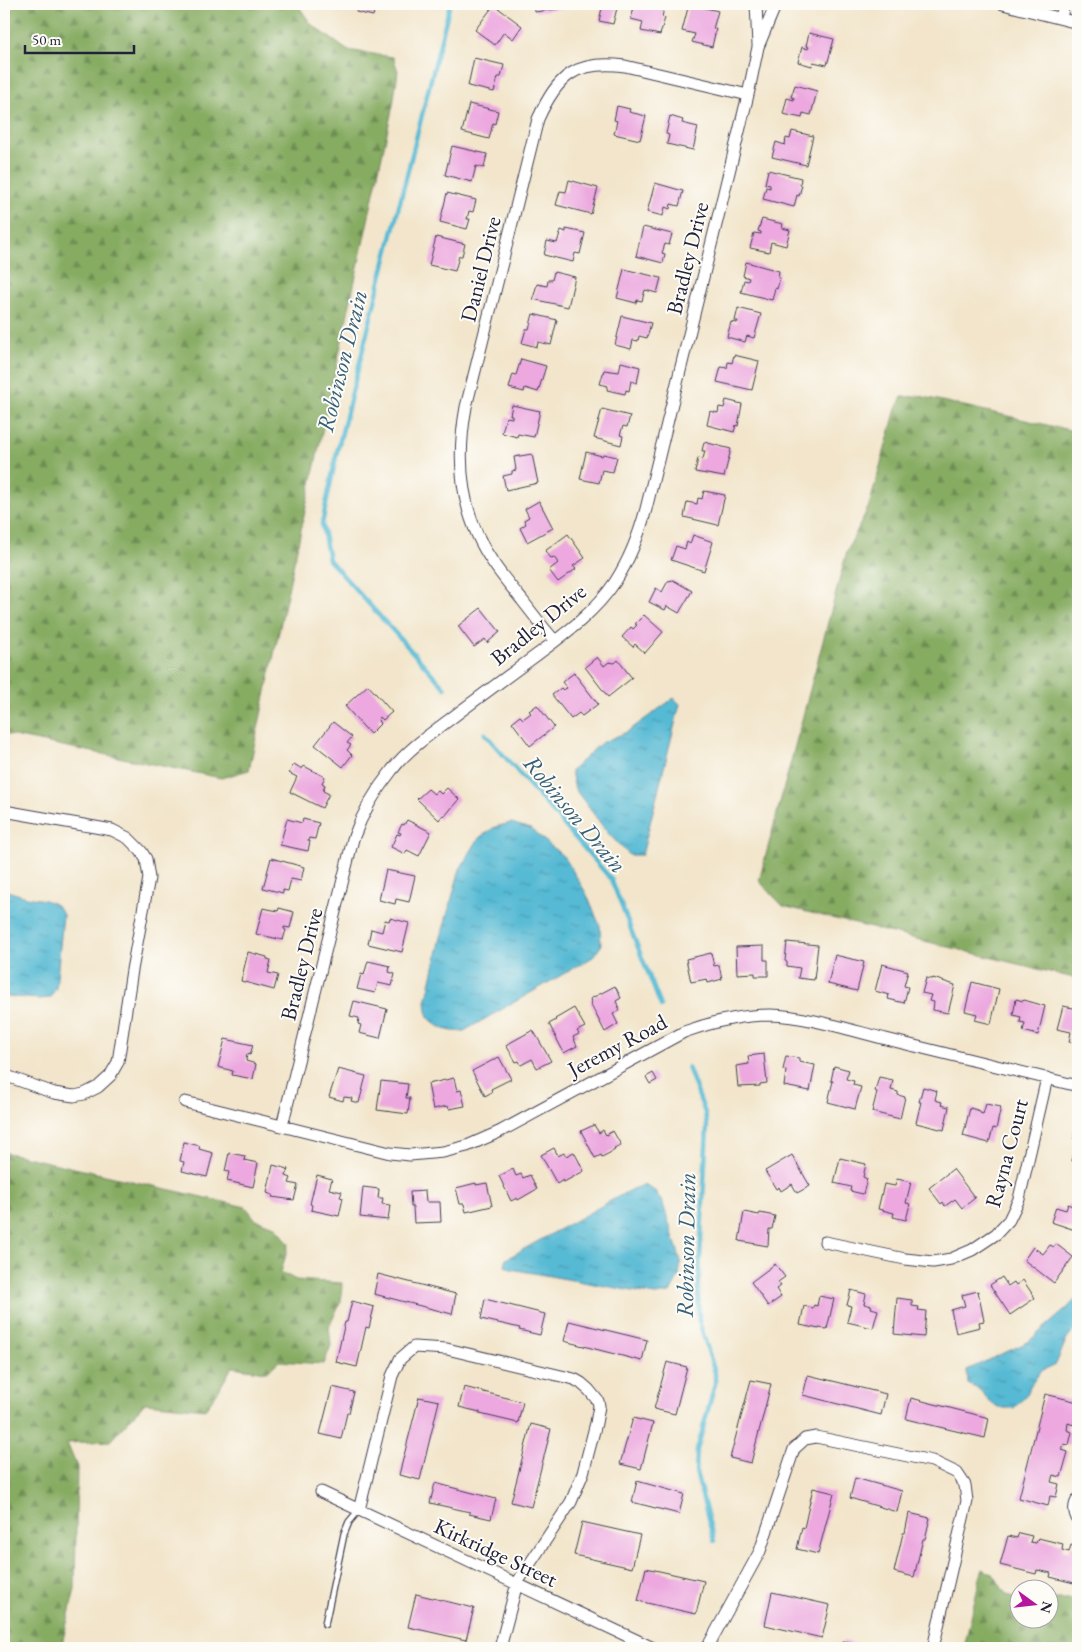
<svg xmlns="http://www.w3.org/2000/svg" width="1082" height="1652" font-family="'EB Garamond',serif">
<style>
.forest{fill:url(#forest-firs);stroke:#54674e}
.water{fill:url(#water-ripples);stroke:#3c6e88}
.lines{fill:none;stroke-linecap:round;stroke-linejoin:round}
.stream{stroke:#56bad4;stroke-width:4.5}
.building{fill:#eca8df}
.service-casing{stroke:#413f51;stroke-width:8}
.minor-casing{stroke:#413f51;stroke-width:13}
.service{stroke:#fff;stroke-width:5.5}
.minor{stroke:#fff;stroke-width:11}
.labels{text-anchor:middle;stroke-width:4;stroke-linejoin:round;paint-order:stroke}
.street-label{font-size:22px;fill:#22223b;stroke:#fdfcf7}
.water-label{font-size:24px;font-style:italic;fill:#375f78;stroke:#fdfcf7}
</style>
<defs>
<pattern id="forest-firs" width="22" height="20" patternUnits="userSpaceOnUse" patternTransform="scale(1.25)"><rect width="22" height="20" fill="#86ac62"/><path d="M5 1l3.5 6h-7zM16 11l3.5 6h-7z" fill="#6d8c52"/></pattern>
<pattern id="water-ripples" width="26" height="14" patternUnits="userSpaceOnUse" patternTransform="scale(1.25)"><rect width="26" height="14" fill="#56bad4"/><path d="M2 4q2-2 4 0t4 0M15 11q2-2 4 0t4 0" fill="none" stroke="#4797ad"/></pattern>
</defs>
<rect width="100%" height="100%" fill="#fdfcf7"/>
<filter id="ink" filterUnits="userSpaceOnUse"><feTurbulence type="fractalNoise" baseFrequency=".02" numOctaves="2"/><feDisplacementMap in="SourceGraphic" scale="10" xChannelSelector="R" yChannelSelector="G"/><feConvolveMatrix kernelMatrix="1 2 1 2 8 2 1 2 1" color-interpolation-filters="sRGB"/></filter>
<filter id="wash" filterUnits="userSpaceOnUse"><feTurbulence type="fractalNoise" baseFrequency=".0096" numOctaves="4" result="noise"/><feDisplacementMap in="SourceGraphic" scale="20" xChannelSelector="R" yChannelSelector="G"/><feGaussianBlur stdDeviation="1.12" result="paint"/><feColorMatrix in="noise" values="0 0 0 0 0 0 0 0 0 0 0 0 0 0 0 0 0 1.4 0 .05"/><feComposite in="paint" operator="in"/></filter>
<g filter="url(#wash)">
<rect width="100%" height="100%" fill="#f2e5cb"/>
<path class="forest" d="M4 4H297L311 24 347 50 393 57 398 71 393 105 249 770 221 778 4 734Z
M920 396 1078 432V979L783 906 759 881 847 551 869 506 896 409 902 397Z
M4 1152 246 1207 256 1220 276 1226 289 1244 281 1272 296 1280 342 1283 341 1301 329 1327 331 1345 324 1364 279 1361 267 1372 232 1367 217 1393 205 1409 145 1403 110 1441 67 1443 77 1467 75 1589 61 1648H4Z
M983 1569 994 1575 1006 1595 1019 1598 1020 1620H1050V1599H1078V1648H964L980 1578Z"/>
<path class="water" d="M674 698 680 704 642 855H629L607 832 575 789 571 771 601 743 627 732Z
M511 823 531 829 565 858 586 893 600 926 601 946 593 957 464 1031C446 1032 441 1029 428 1017L426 1002 441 937 460 869 479 838 495 827Z
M4 890C11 892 19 895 27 897 42 900 56 899 63 915L56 988 50 998 38 999 4 996Z
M644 1185 655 1191 663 1204 681 1261 679 1276 670 1293 655 1295 511 1269 505 1266 506 1259 632 1189Z
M1078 1297V1325L1067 1338 1056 1364 1041 1371 1030 1386 1027 1395 1014 1408H1000L990 1402 980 1390 968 1384 967 1370 1028 1342 1064 1311Z"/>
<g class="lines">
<path class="stream" d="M445 688 329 560 322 524 337 452 450 4
M485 734 611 879 661 1006
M688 1067 705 1113 707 1127 698 1295 699 1321 715 1373V1384L697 1450 696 1472 714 1541"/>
</g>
<g id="blocks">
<path class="building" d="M358 4H376L373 16 356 12Z
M534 4H563L564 8 535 12Z
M587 4H618L613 24 599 21 602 8Z
M635 4H665L662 17 665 18 660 35 641 31 643 22 631 19Z
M689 4 718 11 713 29H716L712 47 692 42 695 34 682 31Z
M494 5 522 26 513 39 504 32 495 45 475 30Z
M809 33 834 39 827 65 813 62 812 66 798 62 802 47 808 49 809 47 806 46Z
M474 58 504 65 501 77H498L494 92 468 86Z
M795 85 817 91 811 115 803 113 802 118 783 114 787 98 794 100V98L791 97Z
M469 104 498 111 495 124 493 123 489 139 462 132Z
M617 106 630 109 629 112 646 116 640 140 614 134 617 121 614 120Z
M670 116 683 120 682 123 698 127 693 150 667 144 669 135 666 134Z
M792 131 813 136 806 165 772 157 776 142 785 145 786 138 790 139Z
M452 146 487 154 484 168 476 166 472 182 445 175Z
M768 170 801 178 800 185H802L799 196 797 195 794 207 763 199 766 187 770 188V185L765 184Z
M569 180 598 188 591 214 556 205 560 191 566 192Z
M655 183 683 191 679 206 671 204 670 209 665 207 663 216 647 212Z
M447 193 476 200 473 212 469 211 467 219H470L467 229 440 222Z
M762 219 783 224 782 228 790 230 786 246 771 242 769 252 750 248 754 233 761 234V232L758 231Z
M643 227 672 234 669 245 665 244 662 253 665 254 663 263 636 256Z
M566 229 585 233 580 254 575 253 573 262 544 255 547 241 557 243 561 230 566 232Z
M436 237 465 244 462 256H459L455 271 429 265Z
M746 262 779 271 778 278H780L777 289 775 288 772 300 741 292 744 280 748 281 749 278 743 276Z
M624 269 661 278 657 293 645 290 642 301 637 300 636 303 617 298Z
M554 272 575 277 568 307 533 299 537 284 547 286 548 280H552Z
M738 308 761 314 754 338 747 336 745 342 727 337 731 322 737 323 738 321H735Z
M533 314 557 320 551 345 538 342 537 347 522 343 526 329H529Z
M622 316 651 323 647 338 639 336 638 341 633 340 631 349 615 345Z
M734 355 759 361 752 390 717 382 721 367 727 368 728 362 732 363Z
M521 359 546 366 538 392 525 388 524 392 509 388 513 374 516 375Z
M621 362 640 367 637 383 631 381 629 391 626 390 625 394 607 390 608 386 600 384 604 370 619 372Z
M726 400 742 404 738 426 736 425 734 432 707 425 710 411 718 413 719 407 724 408Z
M512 405 540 411 534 437 518 434 517 437 502 433 506 417 512 418V415H510Z
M602 409 630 416 627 427 623 426 620 435 623 436 621 445 594 438Z
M704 442 731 449 724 477 695 472 698 458 703 459 705 451H702Z
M586 452 602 456 603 454 617 457 613 472 602 470 599 483 580 479Z
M532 454 538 483 506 490 503 476 512 474V471L516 470 514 457Z
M704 491 725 495 718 525 684 517 687 502 697 504 698 498 702 499Z
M539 501 553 528 527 542 520 528 526 524 524 520 529 517 525 509Z
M568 534 585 558 573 566 576 569 558 582 549 570 558 563 554 557 551 558 545 551Z
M693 535 713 542 704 571 671 560 676 546 685 549 687 542 690 544Z
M673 580 692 591 679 613 667 606 665 610 649 602 656 588 662 592 668 581Z
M481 608 500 632 487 643 485 639 474 647 458 626Z
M644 615 663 632 645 653 635 644 633 647 622 637 631 627 633 629 637 625 635 624Z
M597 657 604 666 609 662 615 663 618 660 632 678 608 697 585 667Z
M574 673 598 704 582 716 579 713 571 719 552 695 561 688 563 690 567 688 562 682Z
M368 685 392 712 383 720 380 717 378 720 381 723 370 734 345 706Z
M537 705 554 727 530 746 512 722 520 716 523 719 531 713 529 711Z
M333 722 352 737 347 743 351 745 347 750 352 755 343 767 315 745Z
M294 764 302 769 304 766 325 777 322 783 325 785 323 791 329 794 322 808 290 792 297 777 289 773Z
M447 788 459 799 445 816 443 815 439 820 417 799 428 789 434 794 437 790 441 794Z
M287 819 302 823 303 819 319 823 315 839 309 838 308 841H310L308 851 280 845Z
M407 820 431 832 419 856 407 850 405 854 391 847 397 834 400 835 401 833 398 832 402 824 404 825Z
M271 858 304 867 301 881 291 879 288 891 283 890V893L263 888Z
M386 870 415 876 409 902 396 899 395 904 379 900Z
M263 908 278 911 279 908 294 912 290 928 284 927V929L286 930 283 940 256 934Z
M390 918 409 923 402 952 368 944 371 929 382 932 385 920 389 921Z
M787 942 818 945 814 980 798 978 800 968 787 966V962L785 961Z
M764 946V960H768V976H755V973L737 974 736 947Z
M248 952 267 957V959L271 960 268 973 278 975 274 990 241 981Z
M711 953 714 966 719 965 722 979 708 983 707 979 691 982 686 959Z
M835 955 864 962 857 991 828 984Z
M368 961 390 966 389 972 395 974 392 986 378 983 375 993 357 989 361 974 364 975Z
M882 964 908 971 904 986 908 987 904 1003 888 999 889 995 875 991Z
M926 978 933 979V978L955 985 948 1013 933 1010 934 1002 929 1001 931 995 922 993Z
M972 982 999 989 991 1024 975 1020 977 1014 965 1011Z
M615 986 621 998 616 1001 620 1010 613 1014 618 1024 605 1032 590 1003 591 1002 590 999Z
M1016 999 1023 1001 1024 1000 1045 1006 1038 1035 1023 1031 1025 1023 1020 1022 1021 1017 1013 1015Z
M354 1001 387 1009 380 1038 359 1033 361 1025 358 1024 359 1018 350 1016Z
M1063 1006 1078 1009V1044L1069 1042 1071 1032 1057 1029Z
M574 1008 585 1027 577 1031 579 1034 573 1037 577 1046 564 1053 549 1024 556 1020 555 1019Z
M533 1030 551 1061 537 1068 532 1059 521 1065 519 1061 516 1062 506 1045Z
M225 1039 253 1045 250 1055 247 1054 246 1061 256 1064 253 1079 232 1075 233 1071 218 1067Z
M764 1054 767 1083 760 1084V1086L738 1087 736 1066 749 1064 748 1056Z
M786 1056 799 1058V1062L815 1065 810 1091 784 1086 786 1071 783 1070Z
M499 1057 511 1079 491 1089 492 1092 485 1096 472 1071Z
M834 1066 849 1070 846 1079 854 1081 853 1085 861 1087 855 1109 828 1102 833 1081H831Z
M338 1069 366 1076 359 1103 351 1101 352 1098 344 1097 343 1101 329 1097Z
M653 1073 657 1080 650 1084 646 1077Z
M879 1077 893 1080 891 1090 898 1092V1095L905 1097 900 1119 872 1112 877 1092 875 1091Z
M454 1078 457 1091 461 1090 465 1106 449 1109 448 1106 433 1109 428 1084Z
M381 1081 408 1084 406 1098H410L408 1114 377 1110Z
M923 1087 937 1091 935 1100 942 1102 941 1105 949 1107 944 1130 916 1123 921 1102H919Z
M986 1104 1001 1107 996 1129 993 1128 989 1143 963 1136 970 1108 980 1111V1113L983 1114Z
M1078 1123V1163L1072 1161 1077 1140 1074 1139Z
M594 1125 599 1133 603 1130 606 1135 613 1131 621 1145 614 1148 615 1150 602 1157 601 1155 595 1158 581 1131Z
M184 1142 200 1146 199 1149 213 1153 207 1177 182 1171 184 1162 180 1161Z
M554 1148 558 1156 564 1153 566 1156 574 1152 584 1171 564 1182 563 1180 557 1184 541 1155Z
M229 1153 245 1156 244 1160 258 1163 253 1187 227 1181 229 1172 225 1171Z
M792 1155 810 1186 797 1193 792 1184 781 1191 779 1187 776 1189 765 1171Z
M840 1158 866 1164 863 1177 867 1179 863 1194 850 1191 851 1187 834 1183Z
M273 1165 288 1169 286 1176 291 1178 289 1183 298 1185 294 1200 272 1197 273 1195 267 1193Z
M513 1169 516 1176 521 1174 523 1178 530 1175 537 1189 518 1200 517 1198 511 1201 499 1176Z
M953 1169 975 1198 962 1208 955 1199 945 1206 943 1202 941 1204 929 1188Z
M317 1175 332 1179 329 1189 342 1192 340 1197 343 1198 339 1216 311 1210 312 1205 310 1204Z
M897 1179 911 1182 906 1203 910 1204 906 1220 893 1217 894 1213 878 1209 884 1184 895 1186Z
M476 1183V1185L487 1183 492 1206 466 1212 464 1204H460L456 1188Z
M363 1187 379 1189 378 1198H383L382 1204 390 1205 388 1220 360 1217Z
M425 1191 426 1202H440L441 1222 414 1223 413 1207H411L410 1192Z
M1075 1197 1078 1198V1231L1051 1222 1056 1207 1066 1210 1068 1204 1072 1206Z
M744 1212 759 1215 760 1213 775 1216 772 1229H769L768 1246 739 1241Z
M1056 1244 1073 1257 1054 1283 1024 1260 1033 1247 1043 1254 1050 1245 1054 1247Z
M775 1264 785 1277 778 1282 781 1286 776 1289 781 1297 768 1306 751 1282Z
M378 1274 456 1294 452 1314 374 1294Z
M1002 1277 1008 1286 1014 1282 1016 1285 1023 1280 1035 1298 1010 1315 990 1285Z
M851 1290 866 1294 864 1304 872 1306 871 1308 878 1310 873 1328 847 1322 851 1306 847 1305Z
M978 1291 984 1321 979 1322 980 1327 956 1333 951 1310 965 1306 962 1295Z
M819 1296 834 1299 827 1329 819 1328V1329L800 1325 804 1306 813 1308 814 1305 817 1306Z
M897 1298 912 1300V1306L919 1307 918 1310 926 1311 924 1337 894 1334Z
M485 1299 545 1314 540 1335 519 1330 520 1328 481 1319Z
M352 1301 374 1307 369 1328 366 1327 357 1367 336 1362 345 1322H347Z
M569 1321 647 1340 642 1361 564 1341Z
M667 1362 687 1367 675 1414 654 1409Z
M808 1375 886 1394 881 1415 803 1395Z
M751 1380 771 1384 751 1463 730 1458Z
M332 1387 354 1392 349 1413H347L341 1439 320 1434Z
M464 1387 523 1402 518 1423 480 1414V1412L459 1407Z
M1045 1394 1078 1402 1074 1425 1068 1423 1067 1430 1072 1432 1069 1445 1064 1444 1062 1450 1068 1452 1061 1477 1053 1475 1051 1482 1059 1484 1056 1497 1050 1496 1048 1506 1019 1498Z
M419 1397 439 1401 420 1480 399 1475Z
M911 1398 989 1418 985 1438 906 1419Z
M633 1418 653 1423 641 1469 620 1464Z
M531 1424 551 1429 531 1507 511 1502Z
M855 1478 902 1491 897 1512 850 1498Z
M637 1481 684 1494 679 1514 632 1502Z
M435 1483 496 1499 491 1519 469 1514 470 1512 430 1503Z
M813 1488 834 1493 818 1554 797 1549 802 1527 804 1528Z
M909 1513 930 1518 925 1539H923L914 1577 894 1572 903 1533H905Z
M582 1522 640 1535 632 1568 574 1555Z
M1019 1533 1032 1536 1030 1542 1036 1543 1038 1538 1063 1544 1062 1550 1069 1552 1071 1545 1078 1547V1584L1050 1577 1051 1573 1037 1570 1036 1574 1000 1565 1008 1536 1017 1538Z
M646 1568 704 1581 696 1614 638 1601Z
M772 1592 830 1605 822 1638 765 1625Z
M416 1594 474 1608 466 1640 408 1627Z
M843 1641 873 1647V1648H841Z"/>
</g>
</g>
<g filter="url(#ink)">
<use href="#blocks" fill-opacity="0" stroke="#413f51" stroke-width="1"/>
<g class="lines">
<defs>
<path id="service" d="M325 1624 344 1534 349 1522 359 1510"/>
<path id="minor" d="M756 4 758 45
M1003 4 1078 23
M1061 18 1064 4
M555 641C543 628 533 614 522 600 512 588 502 576 494 564 461 517 456 461 466 407L538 119C558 75 576 60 625 66L748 95
M4 811 112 830 128 838 141 851 146 859 149 878 132 970 118 1062 110 1076 98 1087 84 1094 74 1096 54 1093 4 1075
M185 1102 390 1153 410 1155 443 1152 467 1146 499 1132 684 1032C712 1022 741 1015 770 1015 807 1016 850 1030 886 1039 950 1055 1014 1070 1078 1086
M282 1126 353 839C362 814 375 791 392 770 407 750 429 735 449 720 478 698 508 676 538 654 566 633 595 612 615 582 630 559 639 535 646 509L748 95 758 47 776 4
M825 1242 905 1259 933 1262 951 1259 972 1250 996 1234 1009 1220 1019 1199 1047 1078
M321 1492 653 1648
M1078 1499C1073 1506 1074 1513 1078 1520
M359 1510 392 1376 400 1359 414 1347 447 1349 574 1379 581 1383 589 1390 598 1401 599 1406 596 1423 583 1473 571 1502 517 1583 500 1648
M707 1648 760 1551 794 1449 805 1439 816 1437 932 1461 957 1473 965 1485 967 1501 933 1648"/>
</defs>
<use href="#service" class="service-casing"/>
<use href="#minor" class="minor-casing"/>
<use href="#service" class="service"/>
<use href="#minor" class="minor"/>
</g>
</g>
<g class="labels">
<g class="street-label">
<text transform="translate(687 258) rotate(-76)" y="8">Bradley Drive</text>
<text transform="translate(480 269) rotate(-76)" y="8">Daniel Drive</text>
<text transform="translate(538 624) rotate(-39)" y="8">Bradley Drive</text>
<text transform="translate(301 964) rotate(-76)" y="8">Bradley Drive</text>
<text transform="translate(617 1045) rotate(-28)" y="8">Jeremy Road</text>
<text transform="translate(1006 1153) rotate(-75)" y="8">Rayna Court</text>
<text transform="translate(496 1552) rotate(25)" y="8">Kirkridge Street</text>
</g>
<g class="water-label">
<text transform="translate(342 361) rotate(-76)" y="8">Robinson Drain</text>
<text transform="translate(575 814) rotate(50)" y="8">Robinson Drain</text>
<text transform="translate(686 1245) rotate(-89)" y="8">Robinson Drain</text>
</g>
</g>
<rect width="1082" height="1652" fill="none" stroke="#fdfcf7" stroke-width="20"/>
<g transform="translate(1034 1604) rotate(105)"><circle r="24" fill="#fdfcf7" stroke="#a5a5ac"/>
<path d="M0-4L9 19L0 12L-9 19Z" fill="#b5179e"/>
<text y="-8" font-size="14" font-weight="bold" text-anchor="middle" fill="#22223b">N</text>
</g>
<path d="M25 45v8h109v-8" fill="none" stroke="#22223b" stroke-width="2.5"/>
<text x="32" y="45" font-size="15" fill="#22223b" stroke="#fdfcf7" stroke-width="4" paint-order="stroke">50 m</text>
</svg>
